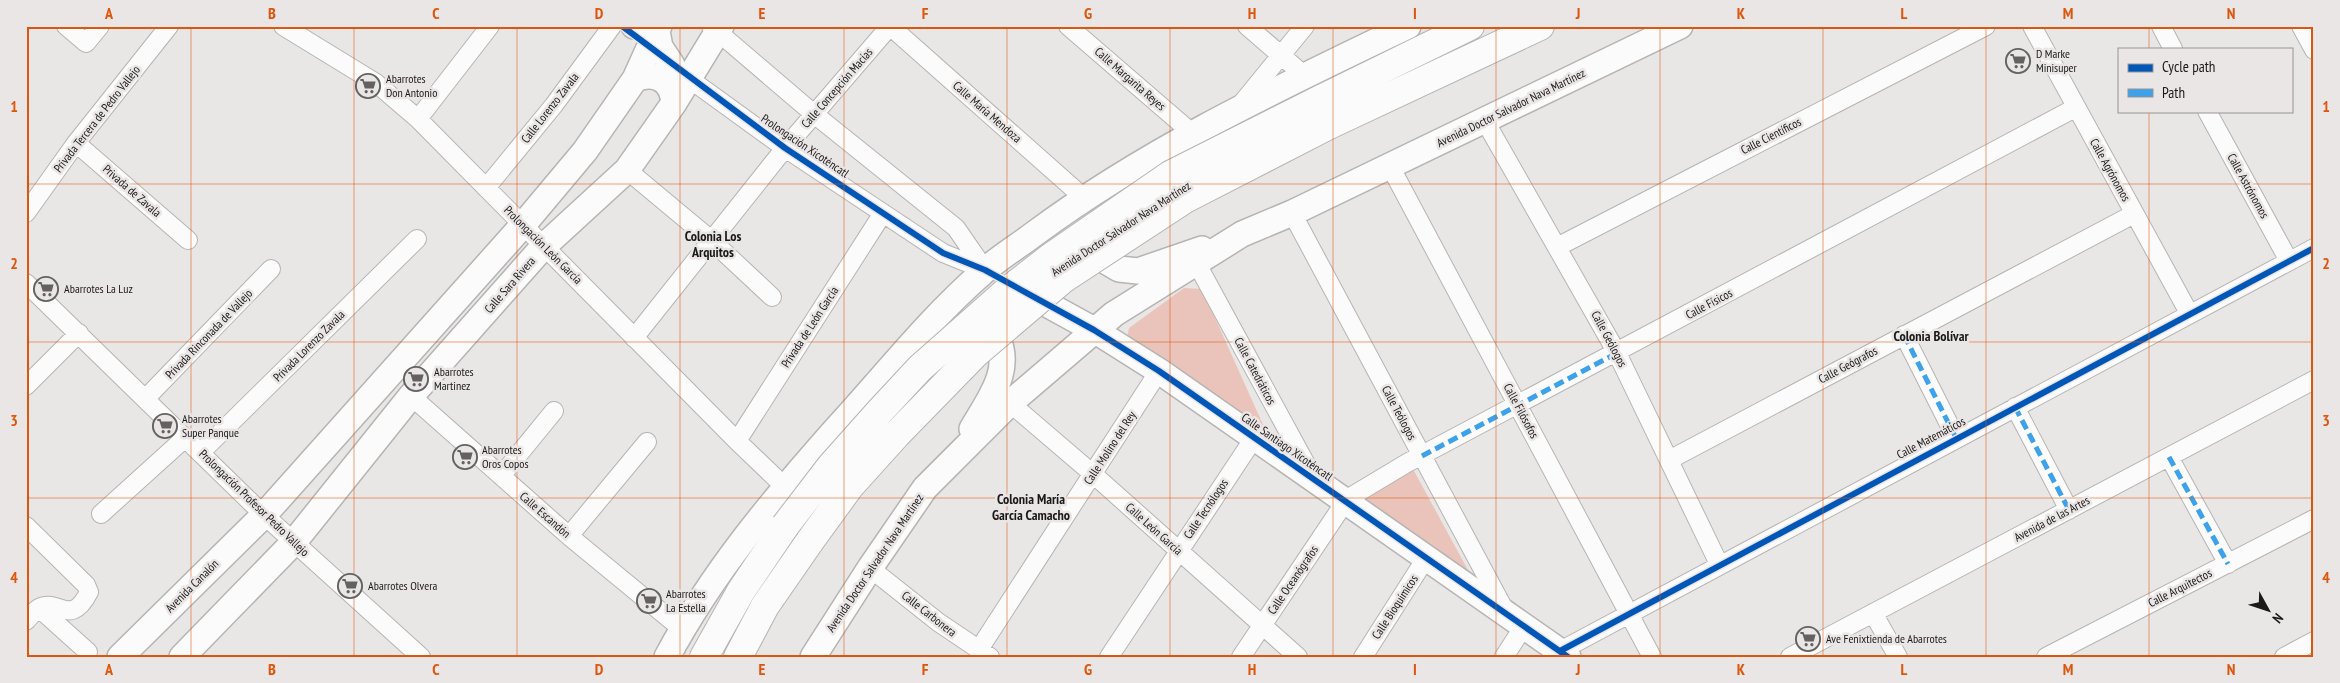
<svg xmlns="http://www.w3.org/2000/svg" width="2340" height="683" font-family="'PT Sans Narrow',sans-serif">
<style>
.green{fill:#eac4bb}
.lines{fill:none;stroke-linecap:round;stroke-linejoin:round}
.street-casing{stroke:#b5b4b3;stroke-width:20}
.secondary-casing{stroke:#b5b4b3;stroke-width:28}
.highway-casing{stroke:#b5b4b3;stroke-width:30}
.street{stroke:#fcfbfb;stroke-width:18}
.secondary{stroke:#fcfbfb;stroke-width:25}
.highway{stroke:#fcfbfb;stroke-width:28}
.highway-bridge-casing{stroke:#b5b4b3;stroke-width:30;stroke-linecap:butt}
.highway-bridge{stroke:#fcfbfb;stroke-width:28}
.quiet{stroke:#3da2ea;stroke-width:5;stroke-dasharray:10 5;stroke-linecap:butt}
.cycleway-casing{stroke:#eae6e5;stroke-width:9}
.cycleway{stroke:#0057b8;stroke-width:6}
.grid{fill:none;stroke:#de560d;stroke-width:1;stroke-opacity:0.55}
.labels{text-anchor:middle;stroke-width:5;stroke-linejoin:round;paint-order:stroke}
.poi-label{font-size:12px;fill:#1b1919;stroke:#eae6e5;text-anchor:start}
.street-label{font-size:12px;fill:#1b1919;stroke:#eae6e5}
.neighbourhood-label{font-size:14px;font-weight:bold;fill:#1b1919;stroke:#eae6e5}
.neatline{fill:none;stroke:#de560d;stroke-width:2}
.grid-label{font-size:16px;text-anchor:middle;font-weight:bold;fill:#de560d}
</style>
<rect width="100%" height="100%" fill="#e9e7e6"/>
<path class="green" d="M1184 288 1202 289 1265 429 1264 432 1127 338 1129 328Z
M1413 469 1475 583 1358 501Z"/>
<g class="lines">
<defs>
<path id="street" d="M66 26 86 43 100 26
M283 26 376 83 418 119 737 441 785 487
M711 26 814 114 956 228 985 270
M890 26 1083 197
M1068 26 1192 133
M1247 26 1305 76
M2032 26 2189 313
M2161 26 2173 49
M2301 26 2314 50
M680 72 785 148 943 253 985 270
M1242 103 1305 26
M2207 111 2289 261
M418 119 490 26
M1485 121 1617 353 1719 564
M76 143 188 240
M1390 166 1652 657
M627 170 711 240 772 297
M486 188 554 105 612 26
M26 213 76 143 169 26
M1292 213 1504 609
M1557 247 1986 26
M1197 264 1313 477
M26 283 264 515 421 657
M1904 335 1956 438
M634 338 785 148 890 26
M26 386 79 333
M411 396 569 536 682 629
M146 398 271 269
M1010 403 1093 474 1298 657
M2015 407 2069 510
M737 441 883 213
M201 452 417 239
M2169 457 2228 564
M1669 460 2134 214
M501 476 554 411
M101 514 185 438
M26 526 86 585 89 592C71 627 60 600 41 607 35 609 31 616 26 621
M569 536 647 442
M870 568 938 622 990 657
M39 608 88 652
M1873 613 1898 657
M978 651 1159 371
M1560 651 2314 248
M1109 657 1254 438
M1241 657 1345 502 1352 496 1407 463 2075 108
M1363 657 1426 558
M1504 657 1524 626
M1790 657 2314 380
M2046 657 2314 519
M2284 657 2314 641"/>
<path id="secondary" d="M634 26H639
M657 31 660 47 672 65
M635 79C656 71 672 80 674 103
M1089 241 1095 255 1119 269 1138 271 1202 249
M1023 291 1094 330 1159 371 1568 657
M972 429C989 399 1014 370 996 335 993 329 991 323 985 320
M120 657 264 515 523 225 585 151 635 79 659 26
M182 657 294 542 411 396 543 247 627 170 674 103 721 26
M667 657C712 573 773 500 836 429 884 377 929 319 982 273 998 258 1017 247 1034 234 1150 148 1279 88 1408 26
M813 657 870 568 925 488 1010 403 1114 314 1242 234 1292 213 1680 26"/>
<path id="highway" d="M1321 99 1470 26
M1329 125 1540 26
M704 657 741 591 785 526
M738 657 765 606 810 541"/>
</defs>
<use href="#street" class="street-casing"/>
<use href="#secondary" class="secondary-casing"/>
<use href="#highway" class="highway-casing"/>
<use href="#street" class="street"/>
<use href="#secondary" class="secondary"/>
<use href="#highway" class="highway"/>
<defs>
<path id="highway-bridge" d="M785 526 831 466 880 411 920 368 1006 292 1051 257 1170 175 1321 99
M810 541 850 486 896 435 976 353 1063 279 1185 199 1329 125"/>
</defs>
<use href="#highway-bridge" class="highway-bridge-casing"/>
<use href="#highway-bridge" class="highway-bridge"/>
<path class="quiet" d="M1904 335 1956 438
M2015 407 2069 510
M1422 456 1617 353
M2169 457 2228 564"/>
<defs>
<path id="cycleway" d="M622 26 785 148 943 253 985 270 1094 330 1159 371 1568 657
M1560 651 2314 248"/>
</defs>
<use href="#cycleway" class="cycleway-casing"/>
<use href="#cycleway" class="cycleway"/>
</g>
<path class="grid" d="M191 26V657M354 26V657M517 26V657M680 26V657M844 26V657M1007 26V657M1170 26V657M1333 26V657M1496 26V657M1660 26V657M1823 26V657M1986 26V657M2149 26V49M2149 111V657M26 184H2314M26 342H2314M26 498H2314"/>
<defs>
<symbol id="supermarket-ring" viewBox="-11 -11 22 22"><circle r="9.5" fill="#eae6e5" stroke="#636161" stroke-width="1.5"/><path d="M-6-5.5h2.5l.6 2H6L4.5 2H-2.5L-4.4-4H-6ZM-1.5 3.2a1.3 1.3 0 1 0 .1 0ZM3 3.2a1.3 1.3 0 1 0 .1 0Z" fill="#636161"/></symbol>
</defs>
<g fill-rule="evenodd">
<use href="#supermarket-ring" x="2004" y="47" width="28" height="28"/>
<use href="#supermarket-ring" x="354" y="72" width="28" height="28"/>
<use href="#supermarket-ring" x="32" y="275" width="28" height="28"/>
<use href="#supermarket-ring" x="402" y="365" width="28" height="28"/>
<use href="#supermarket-ring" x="151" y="412" width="28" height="28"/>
<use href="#supermarket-ring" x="451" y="443" width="28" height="28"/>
<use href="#supermarket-ring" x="336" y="572" width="28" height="28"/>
<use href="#supermarket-ring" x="635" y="587" width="28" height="28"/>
<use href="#supermarket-ring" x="1794" y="625" width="28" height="28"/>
</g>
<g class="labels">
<g class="poi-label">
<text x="2036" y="58">D Marke<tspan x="2036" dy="14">Minisuper</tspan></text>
<text x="386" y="83">Abarrotes<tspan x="386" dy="14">Don Antonio</tspan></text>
<text x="64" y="293">Abarrotes La Luz</text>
<text x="434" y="376">Abarrotes<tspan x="434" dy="14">Martinez</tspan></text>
<text x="182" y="423">Abarrotes<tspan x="182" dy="14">Super Panque</tspan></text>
<text x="482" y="454">Abarrotes<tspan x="482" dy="14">Oros Copos</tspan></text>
<text x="368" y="590">Abarrotes Olvera</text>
<text x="666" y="598">Abarrotes<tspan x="666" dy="14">La Estella</tspan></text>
<text x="1826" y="643">Ave Fenixtienda de Abarrotes</text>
</g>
<g class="street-label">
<text transform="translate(1130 79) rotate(41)" y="4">Calle Margarita Reyes</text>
<text transform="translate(837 88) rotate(-49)" y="4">Calle Concepción Macías</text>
<text transform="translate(550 108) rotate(-52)" y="4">Calle Lorenzo Zavala</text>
<text transform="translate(1511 108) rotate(-26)" y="4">Avenida Doctor Salvador Nava Martínez</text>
<text transform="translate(987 112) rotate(41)" y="4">Calle María Mendoza</text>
<text transform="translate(97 119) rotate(-52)" y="4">Privada Tercera de Pedro Vallejo</text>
<text transform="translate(1771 136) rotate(-27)" y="4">Calle Científicos</text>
<text transform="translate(805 146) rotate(34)" y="4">Prolongación Xicoténcatl</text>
<text transform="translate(2110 170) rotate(61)" y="4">Calle Agrónomos</text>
<text transform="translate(2248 186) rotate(61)" y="4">Calle Astrónomos</text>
<text transform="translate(132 191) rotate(41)" y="4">Privada de Zavala</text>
<text transform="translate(1121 229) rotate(-33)" y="4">Avenida Doctor Salvador Nava Martínez</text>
<text transform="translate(543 245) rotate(45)" y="4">Prolongación León García</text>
<text transform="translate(510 285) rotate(-49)" y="4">Calle Sara Rivera</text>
<text transform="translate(1709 304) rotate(-28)" y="4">Calle Físicos</text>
<text transform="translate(810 327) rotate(-57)" y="4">Privada de León García</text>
<text transform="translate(209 334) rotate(-46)" y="4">Privada Rinconada de Vallejo</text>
<text transform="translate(1609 339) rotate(62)" y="4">Calle Geólogos</text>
<text transform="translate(309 346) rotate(-45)" y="4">Privada Lorenzo Zavala</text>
<text transform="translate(1848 365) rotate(-28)" y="4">Calle Geógrafos</text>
<text transform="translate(1255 371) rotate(62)" y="4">Calle Catedráticos</text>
<text transform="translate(1521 411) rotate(62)" y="4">Calle Filósofos</text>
<text transform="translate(1399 413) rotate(62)" y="4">Calle Teólogos</text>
<text transform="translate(1931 438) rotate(-28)" y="4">Calle Matemáticos</text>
<text transform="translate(1287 447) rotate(35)" y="4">Calle Santiago Xicoténcatl</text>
<text transform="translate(1110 448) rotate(-57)" y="4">Calle Molino del Rey</text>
<text transform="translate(254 503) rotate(44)" y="4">Prolongación Profesor Pedro Vallejo</text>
<text transform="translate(1206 509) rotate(-56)" y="4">Calle Tecnólogos</text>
<text transform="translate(545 515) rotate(41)" y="4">Calle Escandón</text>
<text transform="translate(2052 519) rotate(-28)" y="4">Avenida de las Artes</text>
<text transform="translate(1154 529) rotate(42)" y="4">Calle León García</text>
<text transform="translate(875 563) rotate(-56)" y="4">Avenida Doctor Salvador Nava Martínez</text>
<text transform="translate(1293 580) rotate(-56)" y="4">Calle Oceanógrafos</text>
<text transform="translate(192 586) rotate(-45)" y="4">Avenida Canalón</text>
<text transform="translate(2180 588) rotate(-27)" y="4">Calle Arquitectos</text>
<text transform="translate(1395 607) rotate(-57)" y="4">Calle Bioquímicos</text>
<text transform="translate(929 614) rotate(38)" y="4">Calle Carbonera</text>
</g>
<g class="neighbourhood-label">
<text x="713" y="241">Colonia Los<tspan x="713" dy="16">Arquitos</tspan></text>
<text x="1931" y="341">Colonia Bolívar</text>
<text x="1031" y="504">Colonia María<tspan x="1031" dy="16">García Camacho</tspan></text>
</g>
</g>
<rect width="2340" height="683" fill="none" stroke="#eae6e5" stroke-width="55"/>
<rect x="2118" y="48" width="175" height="65" fill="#eae6e5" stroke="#979493"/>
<rect x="2128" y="64" width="25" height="8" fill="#0057b8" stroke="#979493"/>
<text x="2162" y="72" font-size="15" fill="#1b1919">Cycle path</text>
<rect x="2128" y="89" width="25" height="8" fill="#3da2ea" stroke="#979493"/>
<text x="2162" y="98" font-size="15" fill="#1b1919">Path</text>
<g transform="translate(2268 610) rotate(130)" stroke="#eae6e5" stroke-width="4" paint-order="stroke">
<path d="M0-4L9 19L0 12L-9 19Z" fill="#1b1919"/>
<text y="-8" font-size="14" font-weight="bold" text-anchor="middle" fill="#1b1919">N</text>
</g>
<rect x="28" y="28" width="2284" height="628" class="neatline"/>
<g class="grid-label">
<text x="109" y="19">A</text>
<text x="272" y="19">B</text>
<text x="436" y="19">C</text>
<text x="599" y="19">D</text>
<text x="762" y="19">E</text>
<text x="925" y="19">F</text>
<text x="1088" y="19">G</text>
<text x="1252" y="19">H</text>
<text x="1415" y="19">I</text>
<text x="1578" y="19">J</text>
<text x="1741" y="19">K</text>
<text x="1904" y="19">L</text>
<text x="2068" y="19">M</text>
<text x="2231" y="19">N</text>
<text x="14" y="112">1</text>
<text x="2326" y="112">1</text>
<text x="14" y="269">2</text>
<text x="2326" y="269">2</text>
<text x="14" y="426">3</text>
<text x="2326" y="426">3</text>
<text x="14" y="583">4</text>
<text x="2326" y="583">4</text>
<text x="109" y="675">A</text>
<text x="272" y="675">B</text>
<text x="436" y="675">C</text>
<text x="599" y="675">D</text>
<text x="762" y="675">E</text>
<text x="925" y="675">F</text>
<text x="1088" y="675">G</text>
<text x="1252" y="675">H</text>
<text x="1415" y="675">I</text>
<text x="1578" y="675">J</text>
<text x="1741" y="675">K</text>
<text x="1904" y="675">L</text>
<text x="2068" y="675">M</text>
<text x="2231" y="675">N</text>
</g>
</svg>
